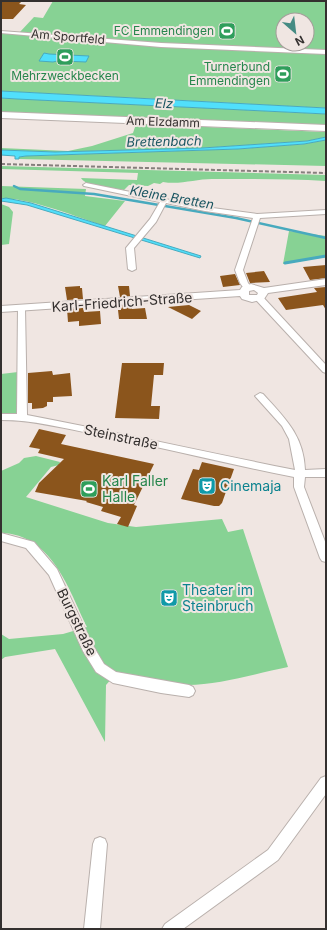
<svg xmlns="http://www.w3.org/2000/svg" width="327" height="930" font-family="Inter,sans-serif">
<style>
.green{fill:#87d294;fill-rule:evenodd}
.water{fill:#51dffb;stroke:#48aabe}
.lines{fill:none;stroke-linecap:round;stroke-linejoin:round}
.stream-far1{stroke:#48aabe;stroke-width:2.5}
.stream{stroke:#48aabe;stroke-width:3}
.building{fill:#8b551c}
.minor-casing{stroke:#b9b0ac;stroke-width:2}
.tertiary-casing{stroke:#b9b0ac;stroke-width:2}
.primary-casing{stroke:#b9b0ac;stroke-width:2}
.minor{fill:#fff;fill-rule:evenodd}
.tertiary{fill:#fff;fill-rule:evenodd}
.primary{fill:#fff;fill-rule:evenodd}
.rail{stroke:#867f7d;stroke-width:2;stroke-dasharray:4 2;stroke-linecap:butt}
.labels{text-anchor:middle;stroke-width:4;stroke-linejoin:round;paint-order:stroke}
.far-leisure-label{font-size:12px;fill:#27864d;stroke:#f0e6e2;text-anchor:end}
.far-street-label{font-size:12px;fill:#34302f;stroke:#f0e6e2}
.far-water-label{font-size:13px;font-style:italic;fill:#1a5561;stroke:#f0e6e2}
.street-label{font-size:14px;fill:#34302f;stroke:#f0e6e2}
.leisure-label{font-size:14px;fill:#27864d;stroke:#f0e6e2;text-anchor:start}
.culture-label{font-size:14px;fill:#0d838f;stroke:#f0e6e2;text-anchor:start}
</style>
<rect width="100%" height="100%" fill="#f0e6e2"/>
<path class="green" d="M53 1H326V108L1 91V32L19 33 34 17 43 18ZM283 20H307V44H283Z
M1 98 326 114V127L1 113Z
M136 124 326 132V137L307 141 202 148 55 152 1 150V148L68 151 92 146 133 133Z
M326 140V166L19 159V157L26 156 238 149 304 144Z
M1 166 326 175V181C288 179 250 179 212 179 196 179 180 185 163 182L160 184 154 183 148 186 129 185 124 190C119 189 116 190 111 190 104 190 84 184 81 178L137 180 138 173 1 169Z
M1 186 86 189 85 196 125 201 105 226C79 218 26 196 1 199Z
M1 204 9 207 13 212 9 244 1 245Z
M289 231 326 236V257L283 264Z
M18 372V415H1V374Z
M36 456 60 462 59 465 51 467 26 497 108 523 136 527 222 519 228 532 243 529 288 667C258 673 218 685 188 685 166 685 144 676 122 673L113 677 106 685 105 742 55 649 5 657 1 660V634L9 639 63 634 87 627C69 590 52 534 1 533V471L19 463 24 458Z"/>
<path class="water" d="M44 53 49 54 89 56 86 62 63 61 64 58H59L61 60 53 62 39 61Z
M1 91 326 108V114L17 99 1 98Z
M326 137V140L304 144 238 149 26 156 19 157V159H15V156L1 155V150L55 152 202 148 307 141Z
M6 198 31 203 201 256 200 258 27 205 1 201V199Z"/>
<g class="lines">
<path class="stream-far1" d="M14 186 20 189 94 194 236 218 326 238"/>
<path class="stream" d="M285 263 326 256"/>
</g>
<path class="building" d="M1 1H22L19 4 26 5 13 19H1Z
M326 265V278L310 280 303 267Z
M264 271 270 282 250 283 246 273Z
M235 274 240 285 223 287 220 276Z
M80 286V288H82L83 299 67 300 65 287Z
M118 286H129L130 296 120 297Z
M326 287V310L323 305 286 310 278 298 317 292 314 288Z
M121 305H132V309L145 308 147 319H119L118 310H121Z
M189 305 201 311 192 319 168 307Z
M83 308 84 312 100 311 101 324 79 326V321L68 322 67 309Z
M122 363H164L163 375H154L151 406H160L159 419 115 418Z
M52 371 53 375 70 373 72 396 53 397V402H47V406L43 408 32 409V403H28V373Z
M39 429 66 435 61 444 154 464 134 505 137 506 128 527 117 524 121 517 101 511 103 507 86 502 87 501 35 492 39 483 64 459 38 453 40 449 29 447Z
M202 462 234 469 222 503 219 506H214L181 499 193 469 199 470Z"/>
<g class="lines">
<defs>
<path id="minor" d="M1 31 161 43 326 50V54L161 47 1 33Z
M86 183 205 207 257 214 326 210V214L260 218 243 270 248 283 252 288 248 290H245L240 283 235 270 253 218 205 211 166 203 156 222 134 248 136 269 132 271 128 269 126 248 150 219 160 202 84 186 83 185Z
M256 296H262L326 365V373L323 372 256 300Z
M18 306H21L25 308 27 415C116 432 205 452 295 470L289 439 282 426 255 396 260 393 263 394C285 418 304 436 305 470L326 469V477H305L304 487 326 544V562L322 561 320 558 294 487V477C228 464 161 447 94 434 63 428 33 420 1 420V414H17Z
M1 533 34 542 57 569 92 644 104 664 116 672 189 685 193 687 195 691 193 695 189 697 161 693 113 683 96 672 83 651 49 575 26 548 1 541Z
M326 776V794L278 860 183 929H162L165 924 268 850 321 778Z
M100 837 105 839 107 844 100 929H84L93 844 95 839Z"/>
<path id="tertiary" d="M326 279V285L268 293 264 299 252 302 242 299 240 296 1 312V306L240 290 242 287 251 284 264 288ZM254 290 258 293 257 295H249V291Z"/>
<path id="primary" d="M1 112 326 125V131L1 118Z"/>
</defs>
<use href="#minor" class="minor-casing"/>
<use href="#tertiary" class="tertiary-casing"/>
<use href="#primary" class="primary-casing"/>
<use href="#minor" class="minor"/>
<use href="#tertiary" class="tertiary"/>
<use href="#primary" class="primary"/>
<path class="rail" d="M1 164 326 173"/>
</g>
<defs>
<symbol id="stadium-square" viewBox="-11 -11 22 22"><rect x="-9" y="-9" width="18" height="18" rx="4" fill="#2e9e5b" stroke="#f0e6e2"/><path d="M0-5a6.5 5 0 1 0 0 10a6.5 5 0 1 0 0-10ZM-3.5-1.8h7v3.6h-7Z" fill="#fff"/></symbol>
<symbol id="theatre-square" viewBox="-11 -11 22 22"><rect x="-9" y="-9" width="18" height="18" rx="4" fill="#0f9aa8" stroke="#f0e6e2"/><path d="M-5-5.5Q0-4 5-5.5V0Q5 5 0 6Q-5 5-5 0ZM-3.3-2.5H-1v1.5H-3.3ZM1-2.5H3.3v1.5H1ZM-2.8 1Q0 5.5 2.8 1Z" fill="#fff"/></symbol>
</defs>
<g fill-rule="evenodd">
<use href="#stadium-square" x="217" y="21" width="20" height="20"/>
<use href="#stadium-square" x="55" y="47" width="20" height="20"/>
<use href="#stadium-square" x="273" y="64" width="20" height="20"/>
<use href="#theatre-square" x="197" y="476" width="20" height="20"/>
<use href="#stadium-square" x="79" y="479" width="20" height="20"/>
<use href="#theatre-square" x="159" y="588" width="20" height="20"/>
</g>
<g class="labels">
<g class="far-leisure-label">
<text x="214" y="35">FC Emmendingen</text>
<text x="270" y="71">Turnerbund<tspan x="270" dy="14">Emmendingen</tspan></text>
<text x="65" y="80" text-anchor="middle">Mehrzweckbecken</text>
</g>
<g class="far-street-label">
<text transform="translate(68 37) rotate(5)" y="4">Am Sportfeld</text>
<text transform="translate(163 122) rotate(2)" y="4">Am Elzdamm</text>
</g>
<g class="far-water-label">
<text transform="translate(164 103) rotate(3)" y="5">Elz</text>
<text transform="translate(164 141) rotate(-1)" y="5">Brettenbach</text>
<text transform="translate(172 197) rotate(10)" y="5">Kleine Bretten</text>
</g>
<g class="street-label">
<text transform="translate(122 302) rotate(-4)" y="5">Karl-Friedrich-Straße</text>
<text transform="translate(121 437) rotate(12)" y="5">Steinstraße</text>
<text transform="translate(77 622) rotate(64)" y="5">Burgstraße</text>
</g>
<g class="leisure-label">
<text x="102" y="486">Karl Faller<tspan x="102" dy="16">Halle</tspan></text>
</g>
<g class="culture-label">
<text x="220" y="491">Cinemaja</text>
<text x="182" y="595">Theater im<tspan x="182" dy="16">Steinbruch</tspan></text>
</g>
</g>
<rect width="327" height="930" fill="none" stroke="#34302f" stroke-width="4"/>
<g transform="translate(295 32) rotate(152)"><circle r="19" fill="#f0e6e2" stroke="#a59d9a"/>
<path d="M0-3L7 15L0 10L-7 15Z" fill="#458b83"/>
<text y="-6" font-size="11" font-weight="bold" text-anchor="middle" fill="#34302f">N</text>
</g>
</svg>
